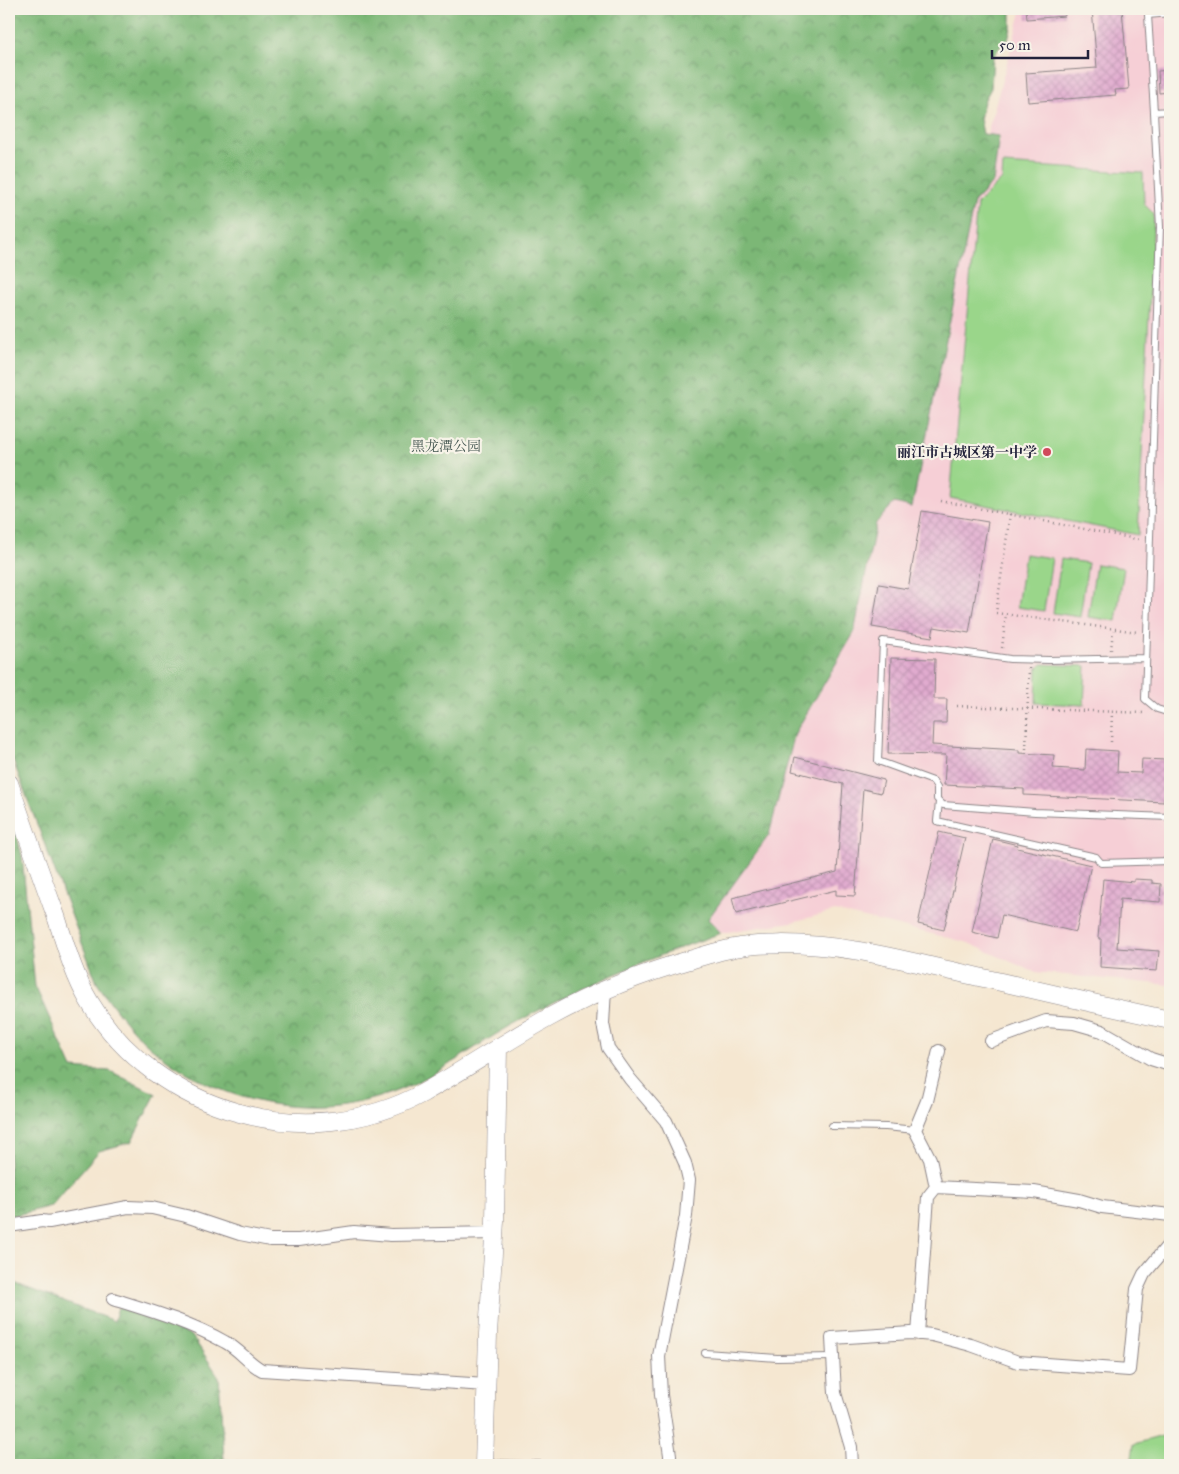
<svg xmlns="http://www.w3.org/2000/svg" width="1179" height="1474" font-family="'IM FELL Great Primer','Noto Serif SC',serif">
<style>
.built{fill:#f6cfd6}
.green{fill:#9ad68a;stroke:#5e7c62}
.forest{fill:url(#forest-crowns);stroke:#4e6c58}
.building{fill:url(#building-cross-hatch)}
.lines{fill:none;stroke-linecap:round;stroke-linejoin:round}
.lane-casing{stroke:#8c8486;stroke-width:8}
.street-casing{stroke:#8c8486;stroke-width:14}
.secondary-casing{stroke:#8c8486;stroke-width:19}
.path{stroke:#8c8486;stroke-width:2.5;stroke-dasharray:1 4;stroke-linecap:butt}
.lane{stroke:#fff;stroke-width:6}
.street{stroke:#fff;stroke-width:12}
.secondary{stroke:#fff;stroke-width:18}
.poi-dot{fill:#d1495b;stroke:#f7f3e8;stroke-width:2}
.labels{text-anchor:middle;stroke-width:4.5;stroke-linejoin:round;paint-order:stroke}
.park-label{font-size:14px;fill:#465853;stroke:#f7f3e8}
.poi-label{font-size:14px;font-weight:bold;fill:#22223b;stroke:#f7f3e8;text-anchor:end}
</style>
<defs>
<pattern id="forest-crowns" width="20" height="18" patternUnits="userSpaceOnUse" patternTransform="scale(1.25)"><rect width="20" height="18" fill="#7bb776"/><path d="M2 6a3 3 0 1 1 6 0M12 15a3 3 0 1 1 6 0" fill="none" stroke="#649462"/></pattern>
<pattern id="building-cross-hatch" width="8" height="8" patternUnits="userSpaceOnUse" patternTransform="scale(1.25)"><rect width="8" height="8" fill="#e1abcf"/><path d="M0 0l8 8M0 8l8-8" fill="none" stroke="#c193b3"/></pattern>
</defs>
<rect width="100%" height="100%" fill="#f7f3e8"/>
<filter id="ink" filterUnits="userSpaceOnUse"><feTurbulence type="fractalNoise" baseFrequency=".02" numOctaves="2"/><feDisplacementMap in="SourceGraphic" scale="10" xChannelSelector="R" yChannelSelector="G"/><feConvolveMatrix kernelMatrix="1 2 1 2 8 2 1 2 1" color-interpolation-filters="sRGB"/></filter>
<filter id="wash" filterUnits="userSpaceOnUse"><feTurbulence type="fractalNoise" baseFrequency=".0096" numOctaves="4" result="noise"/><feDisplacementMap in="SourceGraphic" scale="20" xChannelSelector="R" yChannelSelector="G"/><feGaussianBlur stdDeviation="1.12" result="paint"/><feColorMatrix in="noise" values="0 0 0 0 0 0 0 0 0 0 0 0 0 0 0 0 0 1.4 0 .05"/><feComposite in="paint" operator="in"/></filter>
<g filter="url(#wash)">
<rect width="100%" height="100%" fill="#f5e7d1"/>
<path class="built" d="M1022 9H1170V287L1166 366 1170 402V985L1034 972 966 942 835 911 792 922 721 933 707 919 769 835 795 733 854 633 876 523 894 503 912 507 974 202 993 181 999 136 987 134Z"/>
<path class="green" d="M1003 164 1143 173 1144 204 1154 214 1138 535 950 498 977 204 1002 179Z
M1025 554 1052 558 1044 611 1017 607Z
M1061 559 1088 563 1080 617 1053 613Z
M1096 564 1124 568 1116 621 1088 617Z
M1042 664 1086 666 1084 705 1036 703 1037 669Z
M1170 1434V1465H1131L1134 1444Z"/>
<path class="forest" d="M9 9H1011V28L1008 40 999 48 993 57 991 88 984 101 980 119 983 134 999 136 993 182 974 202 912 507 894 503 876 523 854 633 795 733 769 835 708 919 721 933C648 959 577 988 510 1026 473 1047 439 1075 399 1090 311 1125 219 1105 148 1045 128 1027 112 1005 97 983L9 750Z
M9 805 22 856 35 986 72 1068 110 1071 156 1094 131 1142 99 1151 51 1206 9 1217Z
M9 1281 114 1321 118 1307 192 1336 219 1377 224 1460 278 1465H9Z"/>
<g id="blocks">
<path class="building" d="M1026 9H1064L1065 16 1027 19Z
M1092 9H1122L1129 89 1115 90 1116 95 1028 102 1026 73 1097 68Z
M1170 70V92L1159 93 1158 71Z
M922 511 988 522 969 633 934 627 932 637 872 627 879 584 908 589Z
M891 658 935 659 934 699H947L946 723H933L932 745 1019 750V753L1054 755 1053 768 1085 770 1086 749 1118 751 1117 772 1141 773 1142 759 1166 760V773H1170V799L1164 798V802L1024 795V789L944 785 946 755 888 754Z
M795 757 884 780 881 793 863 789 855 896 836 895V890L736 914 732 898 837 872 843 784 792 771Z
M939 832 965 838 944 930 918 924Z
M993 839 1018 845 1017 848 1091 865 1076 932 1002 915 997 938 972 932Z
M1103 879 1134 882V879L1152 880V883L1161 884 1160 902 1120 899 1117 948 1159 951 1157 971 1100 967 1101 938H1098Z"/>
</g>
</g>
<g filter="url(#ink)">
<use href="#blocks" fill-opacity="0" stroke="#8c8486" stroke-width="1"/>
<g class="lines">
<defs>
<path id="lane" d="M1170 111 1154 112 1160 227 1157 311 1145 699 1157 709 1170 713
M1154 112 1148 15 1170 13
M1146 658 1049 660 1010 659 883 641 878 761 933 781 937 787V799L943 805 1035 812 1170 817
M939 802 937 821 1096 857 1101 863 1170 861
M832 1126 886 1127 915 1130
M705 1353 777 1358 832 1357
M486 1463 570 1465"/>
<path id="street" d="M605 989 603 1024 608 1048 630 1079 666 1121 685 1163 689 1180 686 1216 659 1356 661 1395 670 1455V1465
M991 1041 1046 1021 1074 1023 1102 1031 1151 1059 1170 1065
M936 1187 930 1159 915 1130 927 1101 939 1051
M9 1226 42 1221 49 1222 128 1207 152 1208 186 1216 240 1234 270 1240H299L354 1232 391 1235 495 1233
M113 1299C151 1311 189 1322 225 1342 239 1349 248 1363 262 1370L486 1385
M918 1334 928 1197 936 1187 1034 1192 1079 1200 1102 1207 1170 1215
M852 1465 851 1447 835 1393 832 1338 911 1333 932 1335 971 1345 1018 1362 1129 1370 1137 1289 1144 1274 1170 1243"/>
<path id="secondary" d="M9 783C24 827 40 872 56 916 65 944 74 976 89 1001 156 1113 308 1156 423 1093 466 1069 506 1041 550 1017 595 992 643 973 693 959 709 954 725 949 741 947 755 944 769 945 783 944 844 944 898 959 957 972 1028 988 1099 1005 1170 1020
M484 1465 488 1334 495 1221 498 1047"/>
</defs>
<use href="#lane" class="lane-casing"/>
<use href="#street" class="street-casing"/>
<use href="#secondary" class="secondary-casing"/>
<path class="path" d="M941 501 1141 540
M1010 514 996 613 1138 632
M1002 648 1006 615
M1111 650 1113 630
M957 706 1146 713
M1111 742 1112 712
M1026 749 1029 668
M1153 1465 1170 1462"/>
<use href="#lane" class="lane"/>
<use href="#street" class="street"/>
<use href="#secondary" class="secondary"/>
</g>
</g>
<circle class="poi-dot" cx="1047" cy="452" r="5"/>
<g class="labels">
<g class="park-label">
<text x="446" y="451">黑龙潭公园</text>
</g>
<g class="poi-label">
<text x="1037" y="457">丽江市古城区第一中学</text>
</g>
</g>
<rect width="1179" height="1474" fill="none" stroke="#f7f3e8" stroke-width="30"/>
<path d="M992 50v8h96v-8" fill="none" stroke="#22223b" stroke-width="2.5"/>
<text x="999" y="50" font-size="15" fill="#22223b" stroke="#f7f3e8" stroke-width="4" paint-order="stroke">50 m</text>
</svg>
